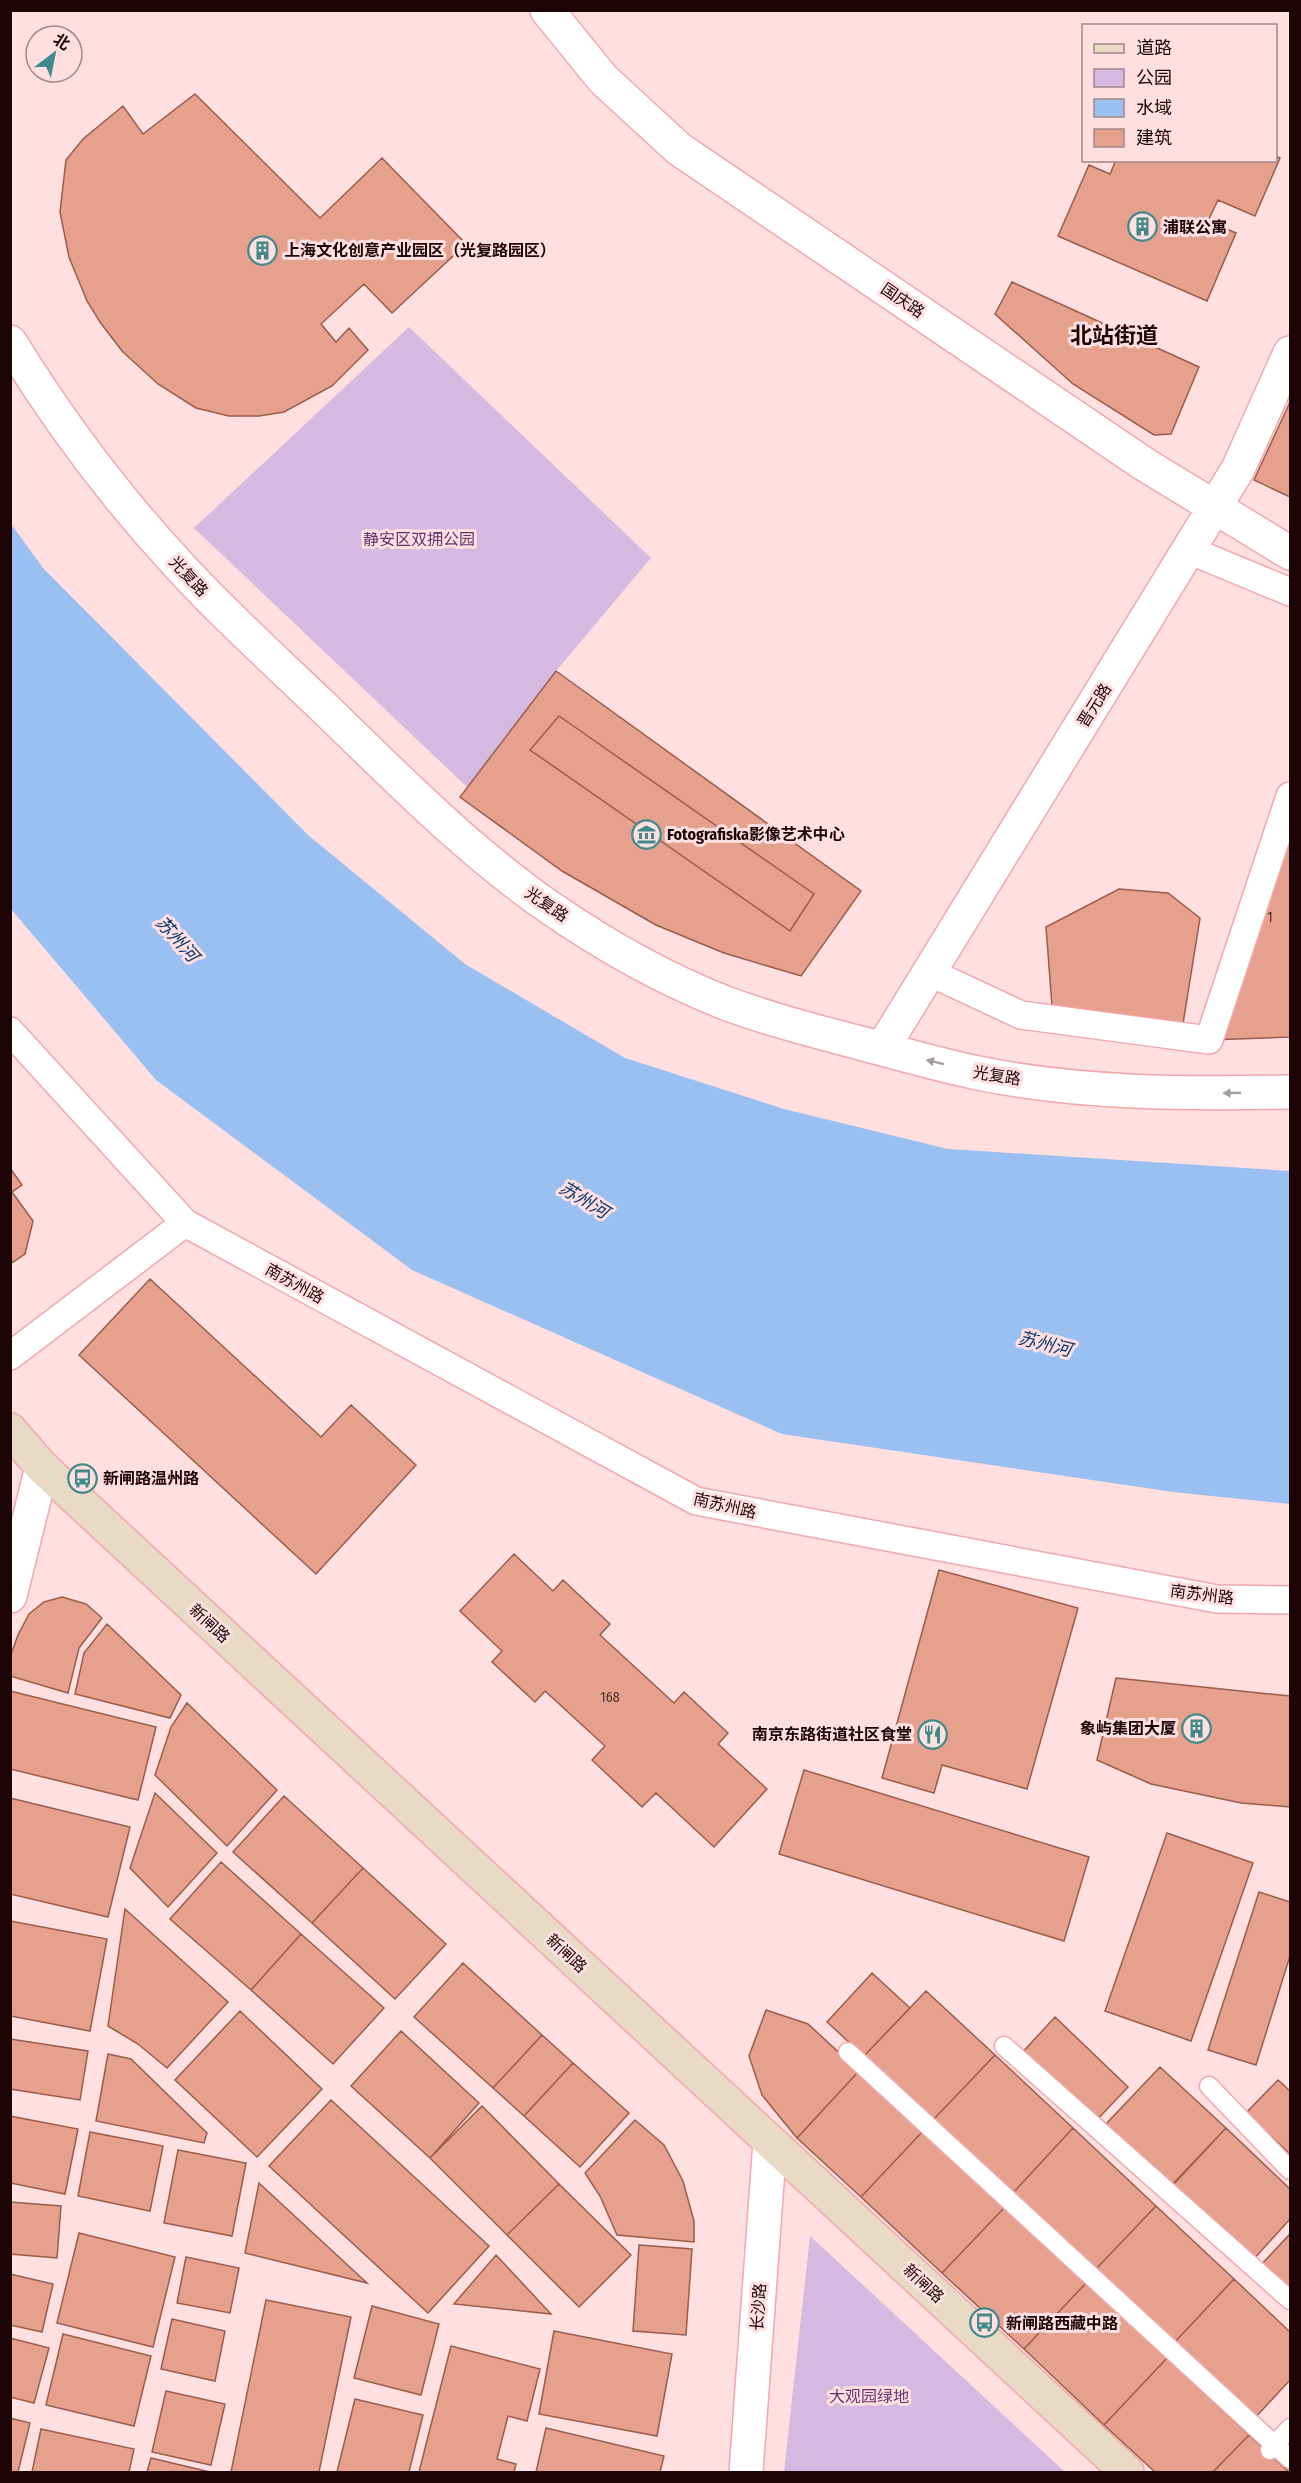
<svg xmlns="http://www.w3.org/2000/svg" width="1301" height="2483" font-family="'Fira Sans Condensed','Noto Sans SC',sans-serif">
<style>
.green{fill:#d5b9e0}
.water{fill:#9abff1}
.building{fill:#e6a18e;stroke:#9b5c4b;stroke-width:1.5}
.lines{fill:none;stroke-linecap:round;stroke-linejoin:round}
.service-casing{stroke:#f1a7ab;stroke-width:21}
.pedestrian-casing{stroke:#f1a7ab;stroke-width:30}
.minor-casing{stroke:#f1a7ab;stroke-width:36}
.secondary-casing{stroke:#f1a7ab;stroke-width:36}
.service{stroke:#fff;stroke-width:18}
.pedestrian{stroke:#fff;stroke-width:27}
.minor{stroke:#fff;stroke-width:33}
.secondary{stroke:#e8dac4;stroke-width:33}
.oneway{fill:#a49b9c}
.labels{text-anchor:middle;stroke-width:6;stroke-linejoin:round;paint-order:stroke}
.number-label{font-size:14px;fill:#4e2b29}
.poi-label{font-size:16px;font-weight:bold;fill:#1c0407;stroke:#ffdfe0;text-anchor:start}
.street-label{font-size:16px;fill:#1c0407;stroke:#ffdfe0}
.park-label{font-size:16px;fill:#603371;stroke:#ffdfe0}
.water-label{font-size:18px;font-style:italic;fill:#053771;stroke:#ffdfe0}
.district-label{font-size:22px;font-weight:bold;fill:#1c0407;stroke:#ffdfe0}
</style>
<rect width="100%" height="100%" fill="#ffdfe0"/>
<path class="green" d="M409 327 651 558 556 671 467 787 194 528Z
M810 2236 1065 2472H784Z"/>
<path class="water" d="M11 524 43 568 308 835 465 964 625 1058 784 1109 948 1149 1290 1171V1504L1173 1492 782 1434 412 1270 156 1080 11 909Z"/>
<path class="building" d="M195 94 320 218 382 158 466 244 392 313 364 284 321 324 336 342 349 328 368 350 332 386 284 412 259 416H229L196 408 158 384 122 351 100 322 87 301 69 257 60 212 66 160 83 139 123 106 143 134Z
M1276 156 1280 158 1255 216 1218 200 1208 221 1236 233 1207 301 1058 236 1089 165 1110 174 1116 160H1276Z
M1012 282 1199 367 1171 434 1154 435 1073 384 995 314Z
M1290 402V497L1254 480Z
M556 671 861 891 801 976 724 953 656 925 562 871 460 797Z
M559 716 814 894 790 931 530 750Z
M1290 796V1037L1209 1040Z
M1119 889 1168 893 1200 918 1181 1036 1053 1019 1046 927Z
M10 1168 22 1185 12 1192 33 1221 25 1254 10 1264Z
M150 1279 321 1437 351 1405 416 1465 316 1574 79 1355Z
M514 1554 553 1591 563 1580 610 1624 600 1635 674 1703 684 1692 728 1733 718 1744 767 1789 714 1847 656 1793 642 1807 592 1760 605 1746 545 1691 535 1702 492 1662 502 1651 460 1611Z
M939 1570 1078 1608 1027 1789 942 1765 934 1793 882 1778Z
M62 1597 86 1604 102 1618 79 1648 68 1693 10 1676V1657L18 1635 29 1614 44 1602Z
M107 1624 181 1695 170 1718 75 1694 84 1653Z
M1116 1678 1290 1696V1807L1241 1803 1151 1784 1097 1760Z
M10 1691 156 1727 138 1800 10 1769Z
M187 1703 277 1790 227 1846 155 1775 171 1727Z
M804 1770 1089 1857 1064 1941 779 1854Z
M155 1793 217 1853 168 1907 130 1868Z
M284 1796 363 1868 312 1923 233 1852Z
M10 1798 130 1827 108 1917 10 1894Z
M1167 1833 1253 1863 1191 2041 1105 2011Z
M221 1862 301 1934 251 1990 170 1919Z
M363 1868 446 1944 395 1999 312 1923Z
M1259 1892 1290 1902V1956L1256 2065 1208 2050Z
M125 1909 228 2002 167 2068 138 2044 108 2026Z
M10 1921 107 1939 90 2031 10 2016Z
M301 1934 384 2008 333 2064 251 1990Z
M463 1963 542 2035 493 2088 414 2017Z
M872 1973 910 2008 864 2056 827 2022Z
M926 1991 995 2055 933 2120 864 2056Z
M766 2010 808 2024 859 2071 797 2138 762 2095 749 2056Z
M240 2011 322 2089 257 2157 175 2080Z
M1055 2017 1128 2087 1093 2124 1020 2055Z
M401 2031 479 2103 430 2158 351 2086Z
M542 2035 573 2063 524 2116 493 2088Z
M10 2039 88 2051 80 2100 10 2089Z
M108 2054 131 2059 207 2133 204 2143 96 2121Z
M995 2055 1073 2128 1012 2194 933 2120Z
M573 2063 629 2113 580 2167 524 2116Z
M1160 2067 1226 2128 1172 2186 1106 2124Z
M859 2071 923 2131 861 2197 797 2138Z
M1278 2080 1290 2091V2154L1246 2113Z
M331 2100 489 2246 428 2313 269 2166Z
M482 2106 559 2184 507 2235 430 2158Z
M10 2116 78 2129 65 2194 10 2183Z
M635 2120 664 2145 683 2181 694 2221V2242L617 2235 600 2196 585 2173Z
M1073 2128 1156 2206 1094 2271 1012 2194Z
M1226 2128 1290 2189V2219L1251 2262 1170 2187Z
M923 2131 1005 2207 942 2273 861 2197Z
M90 2132 163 2146 150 2211 78 2196Z
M178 2150 246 2163 232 2236 164 2223Z
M259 2183 367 2283 245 2253Z
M559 2184 631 2255 579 2307 507 2235Z
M10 2202 61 2206 57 2258 10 2254Z
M1156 2206 1234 2279 1173 2344 1094 2271Z
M1005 2207 1086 2283 1024 2349 942 2273Z
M79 2233 175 2257 153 2347 57 2323Z
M1290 2234V2294L1260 2266Z
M639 2245 692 2249 686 2335 633 2331Z
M496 2255 551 2314 454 2304Z
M186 2257 239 2268 230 2313 177 2303Z
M10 2274 53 2284 42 2332 10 2325Z
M1234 2279 1290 2332V2380L1253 2420 1173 2344Z
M1086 2283 1167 2358 1104 2425 1024 2349Z
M266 2300 351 2317 319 2472H231Z
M372 2306 439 2324 421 2395 354 2378Z
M172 2319 225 2331 215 2381 161 2369Z
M554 2331 672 2354 657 2436 539 2414Z
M63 2334 151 2356 134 2426 46 2405Z
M10 2338 49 2348 34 2403 10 2397Z
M451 2346 540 2369 527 2421 508 2416 497 2459 516 2464 514 2472H419Z
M1167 2358 1249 2435 1213 2472H1155L1104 2425Z
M166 2391 225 2404 211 2465 152 2452Z
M355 2399 423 2415 409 2472H337Z
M10 2418 30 2423 18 2472H10Z
M546 2428 664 2456 660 2472H536Z
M41 2429 134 2449 129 2472H32Z
M1249 2435 1289 2472H1213Z
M151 2458 210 2472H147Z"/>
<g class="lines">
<defs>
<path id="service" d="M1004 2046 1290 2300
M848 2052 1290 2459
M1209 2086 1290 2170
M1270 2450 1290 2428"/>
<path id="pedestrian" d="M1178 569 1189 550 1290 592
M939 956 929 972 1021 1015 1209 1040 1290 796
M10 1031 185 1223 696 1501 1217 1599 1290 1600
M10 1356 185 1223"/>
<path id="minor" d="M547 10 603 79 679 149 1144 464 1290 553
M10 342C58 420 113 494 175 561 219 610 268 654 315 699 390 771 463 847 549 907 604 945 666 980 728 1004 772 1020 818 1032 864 1044 901 1054 940 1065 978 1073 1080 1094 1187 1094 1290 1092
M882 1049 1238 469 1290 353
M10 1596 42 1467
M746 2472 770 2142"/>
<path id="secondary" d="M10 1430 42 1467 1127 2472"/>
</defs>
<use href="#service" class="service-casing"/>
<use href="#pedestrian" class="pedestrian-casing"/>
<use href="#minor" class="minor-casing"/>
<use href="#secondary" class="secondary-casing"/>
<use href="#service" class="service"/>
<use href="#pedestrian" class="pedestrian"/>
<use href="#minor" class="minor"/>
<use href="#secondary" class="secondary"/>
</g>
<defs><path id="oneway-solid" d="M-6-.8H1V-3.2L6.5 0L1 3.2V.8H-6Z" transform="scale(1.5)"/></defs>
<g class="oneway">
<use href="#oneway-solid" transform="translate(935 1062) rotate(-166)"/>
<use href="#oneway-solid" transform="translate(1232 1093) rotate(179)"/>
</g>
<defs>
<symbol id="building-ring" viewBox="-11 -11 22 22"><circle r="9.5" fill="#ffdfe0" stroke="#428a8a" stroke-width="1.5"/><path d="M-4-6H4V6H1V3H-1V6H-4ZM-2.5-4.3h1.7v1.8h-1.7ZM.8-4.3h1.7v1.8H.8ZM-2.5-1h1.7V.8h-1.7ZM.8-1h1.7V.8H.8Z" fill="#428a8a"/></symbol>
<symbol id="museum-ring" viewBox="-11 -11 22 22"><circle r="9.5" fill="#ffdfe0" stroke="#428a8a" stroke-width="1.5"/><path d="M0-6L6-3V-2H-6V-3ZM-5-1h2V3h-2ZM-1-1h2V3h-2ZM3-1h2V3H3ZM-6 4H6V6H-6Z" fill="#428a8a"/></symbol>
<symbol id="bus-ring" viewBox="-11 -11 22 22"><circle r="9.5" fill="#ffdfe0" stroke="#428a8a" stroke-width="1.5"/><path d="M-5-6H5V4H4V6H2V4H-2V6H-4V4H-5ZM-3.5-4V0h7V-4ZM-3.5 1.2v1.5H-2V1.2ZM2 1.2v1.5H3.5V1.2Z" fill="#428a8a"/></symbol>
<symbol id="restaurant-ring" viewBox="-11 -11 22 22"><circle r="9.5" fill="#ffdfe0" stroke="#428a8a" stroke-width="1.5"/><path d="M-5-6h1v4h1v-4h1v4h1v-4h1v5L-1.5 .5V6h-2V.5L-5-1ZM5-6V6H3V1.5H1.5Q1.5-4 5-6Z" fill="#428a8a"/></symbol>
</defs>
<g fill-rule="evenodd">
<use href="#building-ring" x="1126" y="210" width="33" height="33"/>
<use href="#building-ring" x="246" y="234" width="33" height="33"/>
<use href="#museum-ring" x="630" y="818" width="33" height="33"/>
<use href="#bus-ring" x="66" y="1462" width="33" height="33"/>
<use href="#building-ring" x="1180" y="1712" width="33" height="33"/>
<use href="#restaurant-ring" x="916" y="1718" width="33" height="33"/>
<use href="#bus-ring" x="968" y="2306" width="33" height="33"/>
</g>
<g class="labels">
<g class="number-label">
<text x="1270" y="922">1</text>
<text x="610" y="1702">168</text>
</g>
<g class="poi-label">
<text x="1163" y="233">浦联公寓</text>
<text x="284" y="256">上海文化创意产业园区（光复路园区）</text>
<text x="667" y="840">Fotografiska影像艺术中心</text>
<text x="103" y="1484">新闸路温州路</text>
<text x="1176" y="1734" text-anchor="end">象屿集团大厦</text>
<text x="912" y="1740" text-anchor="end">南京东路街道社区食堂</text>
<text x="1006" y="2329">新闸路西藏中路</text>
</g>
<g class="street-label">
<text transform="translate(903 300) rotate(34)" y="6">国庆路</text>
<text transform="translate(189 576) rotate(47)" y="6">光复路</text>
<text transform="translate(1094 705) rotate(-58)" y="6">晋元路</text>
<text transform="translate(547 904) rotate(34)" y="6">光复路</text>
<text transform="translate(997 1075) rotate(9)" y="6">光复路</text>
<text transform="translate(295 1283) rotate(29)" y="6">南苏州路</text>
<text transform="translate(725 1505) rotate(13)" y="6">南苏州路</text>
<text transform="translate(1202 1594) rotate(7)" y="6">南苏州路</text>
<text transform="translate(210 1623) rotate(43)" y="6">新闸路</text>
<text transform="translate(567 1953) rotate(43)" y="6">新闸路</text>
<text transform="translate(924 2283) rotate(43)" y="6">新闸路</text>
<text transform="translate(758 2307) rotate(-86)" y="6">长沙路</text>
</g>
<g class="park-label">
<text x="419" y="545">静安区双拥公园</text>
<text x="869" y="2402">大观园绿地</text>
</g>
<g class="water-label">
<text transform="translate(177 939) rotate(48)" y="6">苏州河</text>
<text transform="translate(584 1200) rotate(31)" y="6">苏州河</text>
<text transform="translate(1045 1344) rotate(14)" y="6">苏州河</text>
</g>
<g class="district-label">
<text x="1114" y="343">北站街道</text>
</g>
</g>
<rect width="1301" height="2483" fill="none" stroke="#1c0407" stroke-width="24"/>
<rect x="1082" y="24" width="195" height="138" fill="#ffdfe0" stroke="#a48789" stroke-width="1.5"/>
<rect x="1094" y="44" width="30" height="9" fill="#e8dac4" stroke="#a48789" stroke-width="1.5"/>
<text x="1136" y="54" font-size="18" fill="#1c0407">道路</text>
<rect x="1094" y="69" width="30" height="18" fill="#d5b9e0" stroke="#a48789" stroke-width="1.5"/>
<text x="1136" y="84" font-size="18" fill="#1c0407">公园</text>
<rect x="1094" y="99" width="30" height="18" fill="#9abff1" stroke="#a48789" stroke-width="1.5"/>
<text x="1136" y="114" font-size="18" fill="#1c0407">水域</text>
<rect x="1094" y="129" width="30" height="18" fill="#e6a18e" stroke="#a48789" stroke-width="1.5"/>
<text x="1136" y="144" font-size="18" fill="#1c0407">建筑</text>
<g transform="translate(54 54) rotate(32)"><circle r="28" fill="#ffdfe0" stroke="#a48789" stroke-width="1.5"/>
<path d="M0-4.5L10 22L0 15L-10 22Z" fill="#428a8a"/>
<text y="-9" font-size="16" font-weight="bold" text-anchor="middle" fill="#1c0407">北</text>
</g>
</svg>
